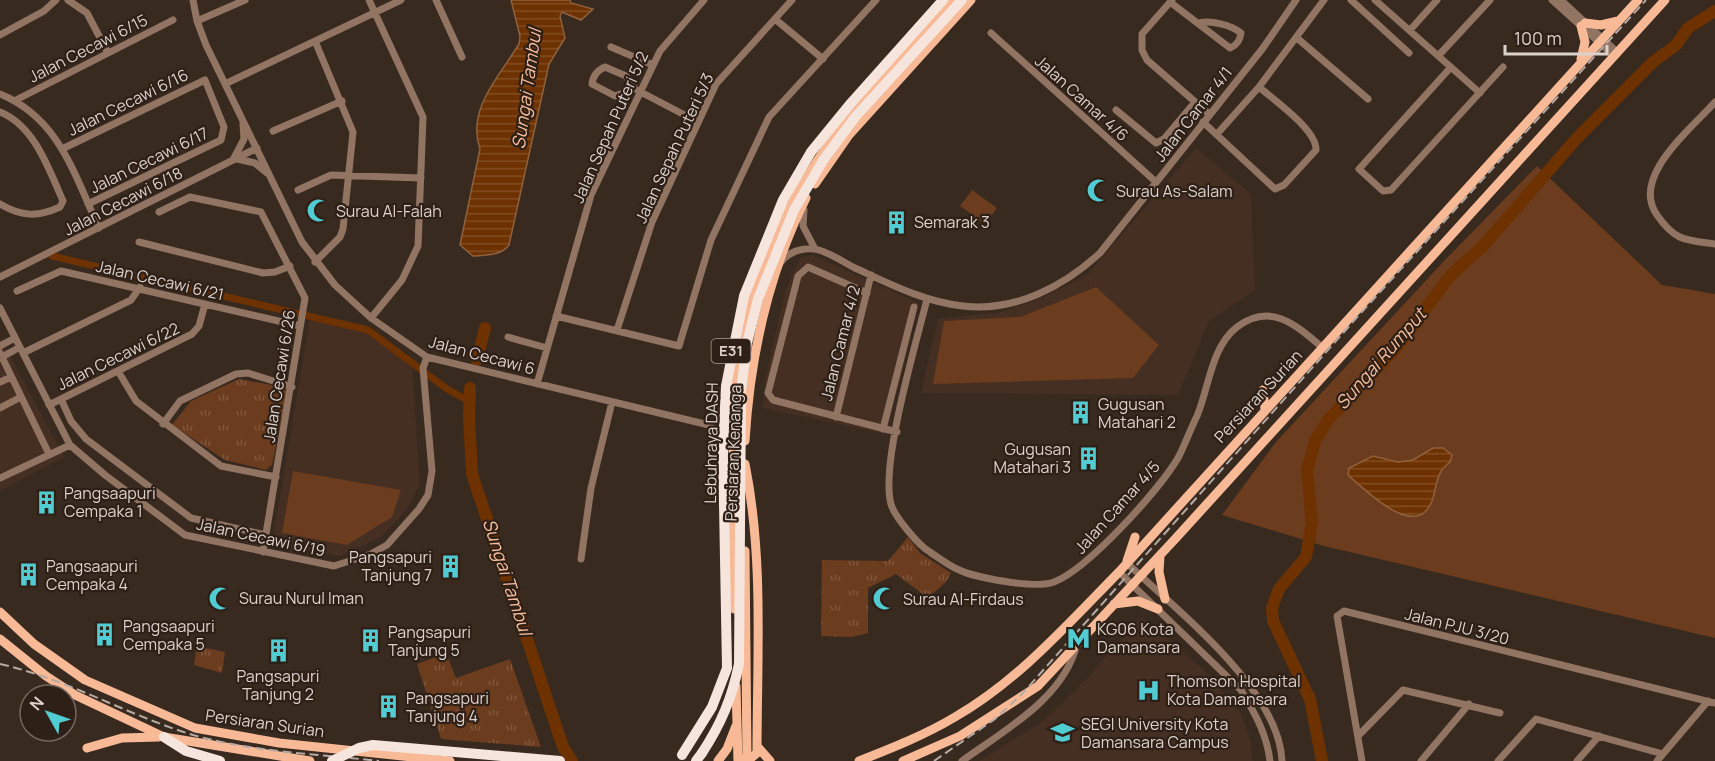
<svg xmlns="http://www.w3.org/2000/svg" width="1715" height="761" font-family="Manrope,sans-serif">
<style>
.built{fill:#452f22}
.grass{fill:#6b3c1d}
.park{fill:url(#park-tufts)}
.water{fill:url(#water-rules);stroke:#8f613d;stroke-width:1.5}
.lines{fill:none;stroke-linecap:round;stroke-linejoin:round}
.canal{stroke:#6e3100;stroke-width:7}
.river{stroke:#6e3100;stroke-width:12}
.minor{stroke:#927463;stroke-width:7}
.major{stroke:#f8ba96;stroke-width:9}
.highway{stroke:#f5e5dd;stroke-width:10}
.rail{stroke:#b5aaa3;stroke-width:2;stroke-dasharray:9 4.5;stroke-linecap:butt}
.major-bridge{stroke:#f8ba96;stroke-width:9}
.highway-bridge{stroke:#f5e5dd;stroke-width:10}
.labels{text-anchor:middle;stroke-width:4.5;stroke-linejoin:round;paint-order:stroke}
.shield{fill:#2f2017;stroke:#a89d96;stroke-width:1.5}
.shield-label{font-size:15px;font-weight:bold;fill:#dcd2cc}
.street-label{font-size:16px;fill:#dcd2cc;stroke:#2f2017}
.poi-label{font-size:16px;fill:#dcd2cc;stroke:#2f2017;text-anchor:start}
.water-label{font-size:18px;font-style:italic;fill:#f7be9d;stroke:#2f2017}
</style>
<defs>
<pattern id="park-tufts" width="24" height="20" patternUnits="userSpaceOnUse" patternTransform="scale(1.5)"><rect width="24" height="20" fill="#6b3c1d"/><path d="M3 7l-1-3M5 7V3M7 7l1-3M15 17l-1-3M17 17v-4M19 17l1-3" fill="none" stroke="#80573d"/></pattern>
<pattern id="water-rules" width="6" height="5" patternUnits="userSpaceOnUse" patternTransform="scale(1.5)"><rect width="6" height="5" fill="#6e3100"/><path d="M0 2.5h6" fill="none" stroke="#824e24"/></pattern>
</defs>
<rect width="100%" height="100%" fill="#392a20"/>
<path class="built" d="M1196 148 1251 194 1255 290 1209 321 1178 395 921 393 938 319 1001 312 1042 298 1087 275Z
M812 255 919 303 886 434 763 408 765 381 785 292 800 258Z
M310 318 366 332 412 366 420 484 406 511 381 537 341 556 272 544Z
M0 338 64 457 0 491Z
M1142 617 1204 670 1240 712 1250 739 1253 761H979L1042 722 1073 693Z"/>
<path class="grass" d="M1537 166 1662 285 1715 294V638L1324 546 1222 515 1276 442 1444 261Z
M972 190 997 208 985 224 960 206Z
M1096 287 1159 345 1133 378 933 384 944 321 1020 317Z
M293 471 401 490 392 517 347 545 282 533Z"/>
<path class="park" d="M239 379 282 387 287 391 272 465 266 470 225 460 172 425 191 401Z
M908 537 920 553 951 573 946 582 928 598 896 574 868 588V633L852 637 821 636 822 560 888 561Z
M197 646 225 652 222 673 194 665Z
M446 653 456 678 510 659 541 747 441 739 417 664Z"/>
<path class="water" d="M511 0H570L571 3 593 9 581 20 562 12 560 16 565 38 549 64 509 245C501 256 485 255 473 256L460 245 480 149C466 109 500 76 519 44L520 36Z
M1433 448H1443L1452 455 1450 462C1437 471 1437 483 1433 498 1419 544 1366 491 1348 475L1349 468 1373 456 1398 462 1413 460Z"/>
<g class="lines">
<path class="canal" d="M52 256 368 330 447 389 469 401"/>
<path class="river" d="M477 360 485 328
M470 388 469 418 472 474 563 747 572 761
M1322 761 1310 699 1273 621 1272 608 1279 589 1306 557 1312 523 1307 471 1315 441 1328 420 1396 348 1451 275 1484 245 1577 138 1653 62 1676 45 1688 28 1715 11"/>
<path class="minor" d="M68 0 87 13 108 53
M193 0 197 21 206 45 302 242 335 285 371 318 427 357 709 425 723 437 733 453
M369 0 423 117 418 246 402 280 371 318
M436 0 462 57
M1172 0 1142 34V50L1147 60 1209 114
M1351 0 1409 53
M1375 0 1480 93
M1552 0 1614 56
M1561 0 1617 52
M1170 2 1230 48C1237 45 1240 41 1241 33 1231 25 1211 20 1199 23
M775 19 823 59
M197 21 245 0
M1410 30 1437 0
M991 33 1156 182
M0 35 44 11 56 0
M1297 38 1368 99
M611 47 653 65
M1439 55 1490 0
M1451 67 1359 169 1383 191 1391 190 1503 67
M225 84 401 0
M635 89 615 96 592 84C593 75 598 70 605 67L626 76 635 89 698 122
M0 94C59 118 74 174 99 228
M16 100 173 20
M1715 102C1691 129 1630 177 1657 215 1675 241 1685 240 1715 244
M1116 110 1156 143 1164 139 1195 102
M0 112C35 126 49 170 63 201L60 207C38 217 22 217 0 204
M1203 122 1275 189 1284 185 1316 150C1317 130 1274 100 1259 87
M273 131 342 101
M1217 134 1259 87 1324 0
M62 149 205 80 224 127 221 140 88 204
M234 158 244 139 243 124
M237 159 255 163 267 173
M298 190 331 175 421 178
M804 210 803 226 815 249
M159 212 190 197 261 212 305 298 263 552
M139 242 263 273 275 272 290 266
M315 262 340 237 343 229 353 132 315 41
M781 262C789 252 801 248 814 249 826 250 843 262 855 268 890 284 925 302 963 306 1015 312 1063 287 1100 253L1263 48 1296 0
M0 277 257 148
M17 291 61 271 300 326
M867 293 808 267 798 276 768 393 773 400 897 432
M927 299C916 344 880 464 891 504 894 516 919 546 930 552 939 558 948 565 957 569 975 578 1036 589 1054 582 1088 569 1159 490 1178 458 1185 445 1190 430 1197 416 1209 388 1211 347 1237 327 1271 301 1297 326 1323 348
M0 308 70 445 105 475 185 535 334 566 371 554 387 545 419 509 428 495 432 471 423 368 427 357
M556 316 679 346 711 240 769 117 876 0
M617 330 652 222 716 84 792 0
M508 337 547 348
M0 346 15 338
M0 353 49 454
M23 353 131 300 140 287
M2 357 20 347
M118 371 136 401 221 466 276 477
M0 382 11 377
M537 384 591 195 660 51 704 0
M61 399 71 421 86 439 191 518 266 535
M49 405 192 334 199 326 205 304
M0 408 21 397
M836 417 871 275
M163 424 180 401 236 374 248 373 292 387
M883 429 914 307
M0 478 70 445
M581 559 591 488 612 402
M1127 563C1177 611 1279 689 1282 761
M1119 572 1241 690C1255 713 1267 735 1270 761
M1358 736 1403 690 1500 713
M962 761C1005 730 1064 698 1077 644
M1362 761 1337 616 1344 611 1715 703
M1421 761 1469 704
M1498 761 1536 719 1663 754
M1577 761 1599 736
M1657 761 1708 701"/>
<path class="major" d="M1585 23 1601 25 1618 21
M1581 26 1585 42 1581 59
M815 184 849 135 971 0
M1263 390 1265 409
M745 441C750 357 768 274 806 198
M1160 556 1159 572 1165 599
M1127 561 1135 537
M1114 604 1138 601 1158 609
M734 609C733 550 732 491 734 432 735 407 733 381 738 355 766 202 849 110 951 0
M0 612 34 644 85 680 195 728 279 743 450 761
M0 639 46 676 75 695 164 737 310 761
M736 686 738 761
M757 746 770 761
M87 748 122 738 159 737
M742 759 751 758 757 753C757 657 764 558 745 464
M718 761 727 749 736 726
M859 761C892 748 925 735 955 717 1018 681 1068 624 1119 572L1638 0
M903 761 960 736 1038 686 1176 538 1665 0"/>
<path class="highway" d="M164 737 186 751 220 761
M696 761 702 753"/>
<path class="rail" d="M0 664C67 679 127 715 193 735 253 752 317 754 379 761
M934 761 995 719 1022 694 1360 314 1646 0"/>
<path class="major-bridge" d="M745 551 747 761"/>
<path class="highway-bridge" d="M702 753C721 724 732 698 739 664L741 391 747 343 758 299 794 210 824 159 856 116 962 0
M682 755 712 707 727 668 723 449 726 386 744 296 783 200 811 152 851 103 943 0
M332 761 359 748 373 745 560 761"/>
</g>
<defs>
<symbol id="mosque-bare" viewBox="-9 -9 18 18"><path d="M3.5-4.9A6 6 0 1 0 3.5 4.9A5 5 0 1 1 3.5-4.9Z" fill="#51ccd2" stroke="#2f2017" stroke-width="2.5" paint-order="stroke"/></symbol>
<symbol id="building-bare" viewBox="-9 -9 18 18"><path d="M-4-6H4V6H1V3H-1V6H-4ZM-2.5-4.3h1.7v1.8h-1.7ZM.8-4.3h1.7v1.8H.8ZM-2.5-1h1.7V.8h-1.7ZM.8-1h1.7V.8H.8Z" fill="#51ccd2" stroke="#2f2017" stroke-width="2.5" paint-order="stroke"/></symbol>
<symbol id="metro-bare" viewBox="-9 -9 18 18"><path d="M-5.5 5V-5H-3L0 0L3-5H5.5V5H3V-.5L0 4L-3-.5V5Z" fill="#51ccd2" stroke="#2f2017" stroke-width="2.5" paint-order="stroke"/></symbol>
<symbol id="hospital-bare" viewBox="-9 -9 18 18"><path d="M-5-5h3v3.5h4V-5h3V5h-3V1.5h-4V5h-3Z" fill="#51ccd2" stroke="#2f2017" stroke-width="2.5" paint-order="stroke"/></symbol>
<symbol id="university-bare" viewBox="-9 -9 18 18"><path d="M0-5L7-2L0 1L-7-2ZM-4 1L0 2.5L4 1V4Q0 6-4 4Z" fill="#51ccd2" stroke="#2f2017" stroke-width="2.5" paint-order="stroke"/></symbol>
</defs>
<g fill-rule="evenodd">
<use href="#mosque-bare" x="1082" y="174" width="33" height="33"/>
<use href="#mosque-bare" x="302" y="194" width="33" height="33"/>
<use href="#building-bare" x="880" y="206" width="33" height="33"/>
<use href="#building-bare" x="1064" y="396" width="33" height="33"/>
<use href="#building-bare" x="1072" y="442" width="33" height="33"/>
<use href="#building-bare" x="30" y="486" width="33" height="33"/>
<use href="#building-bare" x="434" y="550" width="33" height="33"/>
<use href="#building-bare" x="12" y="558" width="33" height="33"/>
<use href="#mosque-bare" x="204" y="582" width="33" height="33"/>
<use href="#mosque-bare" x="868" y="582" width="33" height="33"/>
<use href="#building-bare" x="88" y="618" width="33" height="33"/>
<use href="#metro-bare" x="1062" y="622" width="33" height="33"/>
<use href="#building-bare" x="354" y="624" width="33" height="33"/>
<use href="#building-bare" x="262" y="634" width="33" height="33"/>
<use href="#hospital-bare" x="1132" y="674" width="33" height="33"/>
<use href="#building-bare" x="372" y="690" width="33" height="33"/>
<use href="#university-bare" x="1046" y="716" width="33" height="33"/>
</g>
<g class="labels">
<rect class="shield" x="711.5" y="339" width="39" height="24" rx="4.5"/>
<g class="shield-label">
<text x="731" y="356">E31</text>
</g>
<g class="street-label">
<text transform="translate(88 48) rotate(-27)" y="6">Jalan Cecawi 6/15</text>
<text transform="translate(1082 98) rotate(42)" y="6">Jalan Camar 4/6</text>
<text transform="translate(128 102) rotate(-26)" y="6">Jalan Cecawi 6/16</text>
<text transform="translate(1193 114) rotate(-52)" y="6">Jalan Camar 4/1</text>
<text transform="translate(610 127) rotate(-66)" y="6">Jalan Sepah Puteri 5/2</text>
<text transform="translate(674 148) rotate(-65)" y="6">Jalan Sepah Puteri 5/3</text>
<text transform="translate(149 160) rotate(-26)" y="6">Jalan Cecawi 6/17</text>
<text transform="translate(123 201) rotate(-27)" y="6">Jalan Cecawi 6/18</text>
<text transform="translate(160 280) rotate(13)" y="6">Jalan Cecawi 6/21</text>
<text transform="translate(840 343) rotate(-76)" y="6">Jalan Camar 4/2</text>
<text transform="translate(482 355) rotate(15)" y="6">Jalan Cecawi 6</text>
<text transform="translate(118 356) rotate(-26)" y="6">Jalan Cecawi 6/22</text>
<text transform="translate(279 376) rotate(-81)" y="6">Jalan Cecawi 6/26</text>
<text transform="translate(1258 396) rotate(-47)" y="6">Persiaran Surian</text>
<text transform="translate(711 443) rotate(-89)" y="6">Lebuhraya DASH</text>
<text transform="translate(733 453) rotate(-88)" y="6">Persiaran Kenanga</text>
<text transform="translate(1117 507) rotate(-48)" y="6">Jalan Camar 4/5</text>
<text transform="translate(261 537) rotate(12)" y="6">Jalan Cecawi 6/19</text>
<text transform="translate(1457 626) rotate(14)" y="6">Jalan PJU 3/20</text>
<text transform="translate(265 723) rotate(8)" y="6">Persiaran Surian</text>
</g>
<g class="poi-label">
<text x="1116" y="197">Surau As-Salam</text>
<text x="336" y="217">Surau Al-Falah</text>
<text x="914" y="228">Semarak 3</text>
<text x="1098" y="410">Gugusan<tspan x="1098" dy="18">Matahari 2</tspan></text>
<text x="1071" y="455" text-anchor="end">Gugusan<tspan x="1071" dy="18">Matahari 3</tspan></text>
<text x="64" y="499">Pangsaapuri<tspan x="64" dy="18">Cempaka 1</tspan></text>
<text x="432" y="563" text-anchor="end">Pangsapuri<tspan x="432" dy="18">Tanjung 7</tspan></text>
<text x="46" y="572">Pangsaapuri<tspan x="46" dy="18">Cempaka 4</tspan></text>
<text x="239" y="604">Surau Nurul Iman</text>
<text x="903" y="605">Surau Al-Firdaus</text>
<text x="123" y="632">Pangsaapuri<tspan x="123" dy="18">Cempaka 5</tspan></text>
<text x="1097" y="635">KG06 Kota<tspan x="1097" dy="18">Damansara</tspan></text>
<text x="388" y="638">Pangsapuri<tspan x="388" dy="18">Tanjung 5</tspan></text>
<text x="278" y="682" text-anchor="middle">Pangsapuri<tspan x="278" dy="18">Tanjung 2</tspan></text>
<text x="1167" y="687">Thomson Hospital<tspan x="1167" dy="18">Kota Damansara</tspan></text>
<text x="406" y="704">Pangsapuri<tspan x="406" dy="18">Tanjung 4</tspan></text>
<text x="1081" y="730">SEGI University Kota<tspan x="1081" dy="18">Damansara Campus</tspan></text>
</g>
<g class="water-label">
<text transform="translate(527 89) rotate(-82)" y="6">Sungai Tambul</text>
<text transform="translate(1381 359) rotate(-49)" y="6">Sungai Rumput</text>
<text transform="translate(507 577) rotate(72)" y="6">Sungai Tambul</text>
</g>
</g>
<g transform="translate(48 713) rotate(310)"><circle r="28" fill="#2f2017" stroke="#74675f" stroke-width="1.5"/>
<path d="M0-4.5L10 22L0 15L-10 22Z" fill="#51ccd2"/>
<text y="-9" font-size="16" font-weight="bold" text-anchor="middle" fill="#dcd2cc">N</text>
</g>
<path d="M1505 45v9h102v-9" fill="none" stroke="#dcd2cc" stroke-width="3"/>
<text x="1514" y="45" font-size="18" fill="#dcd2cc" stroke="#2f2017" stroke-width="4.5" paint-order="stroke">100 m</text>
</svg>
